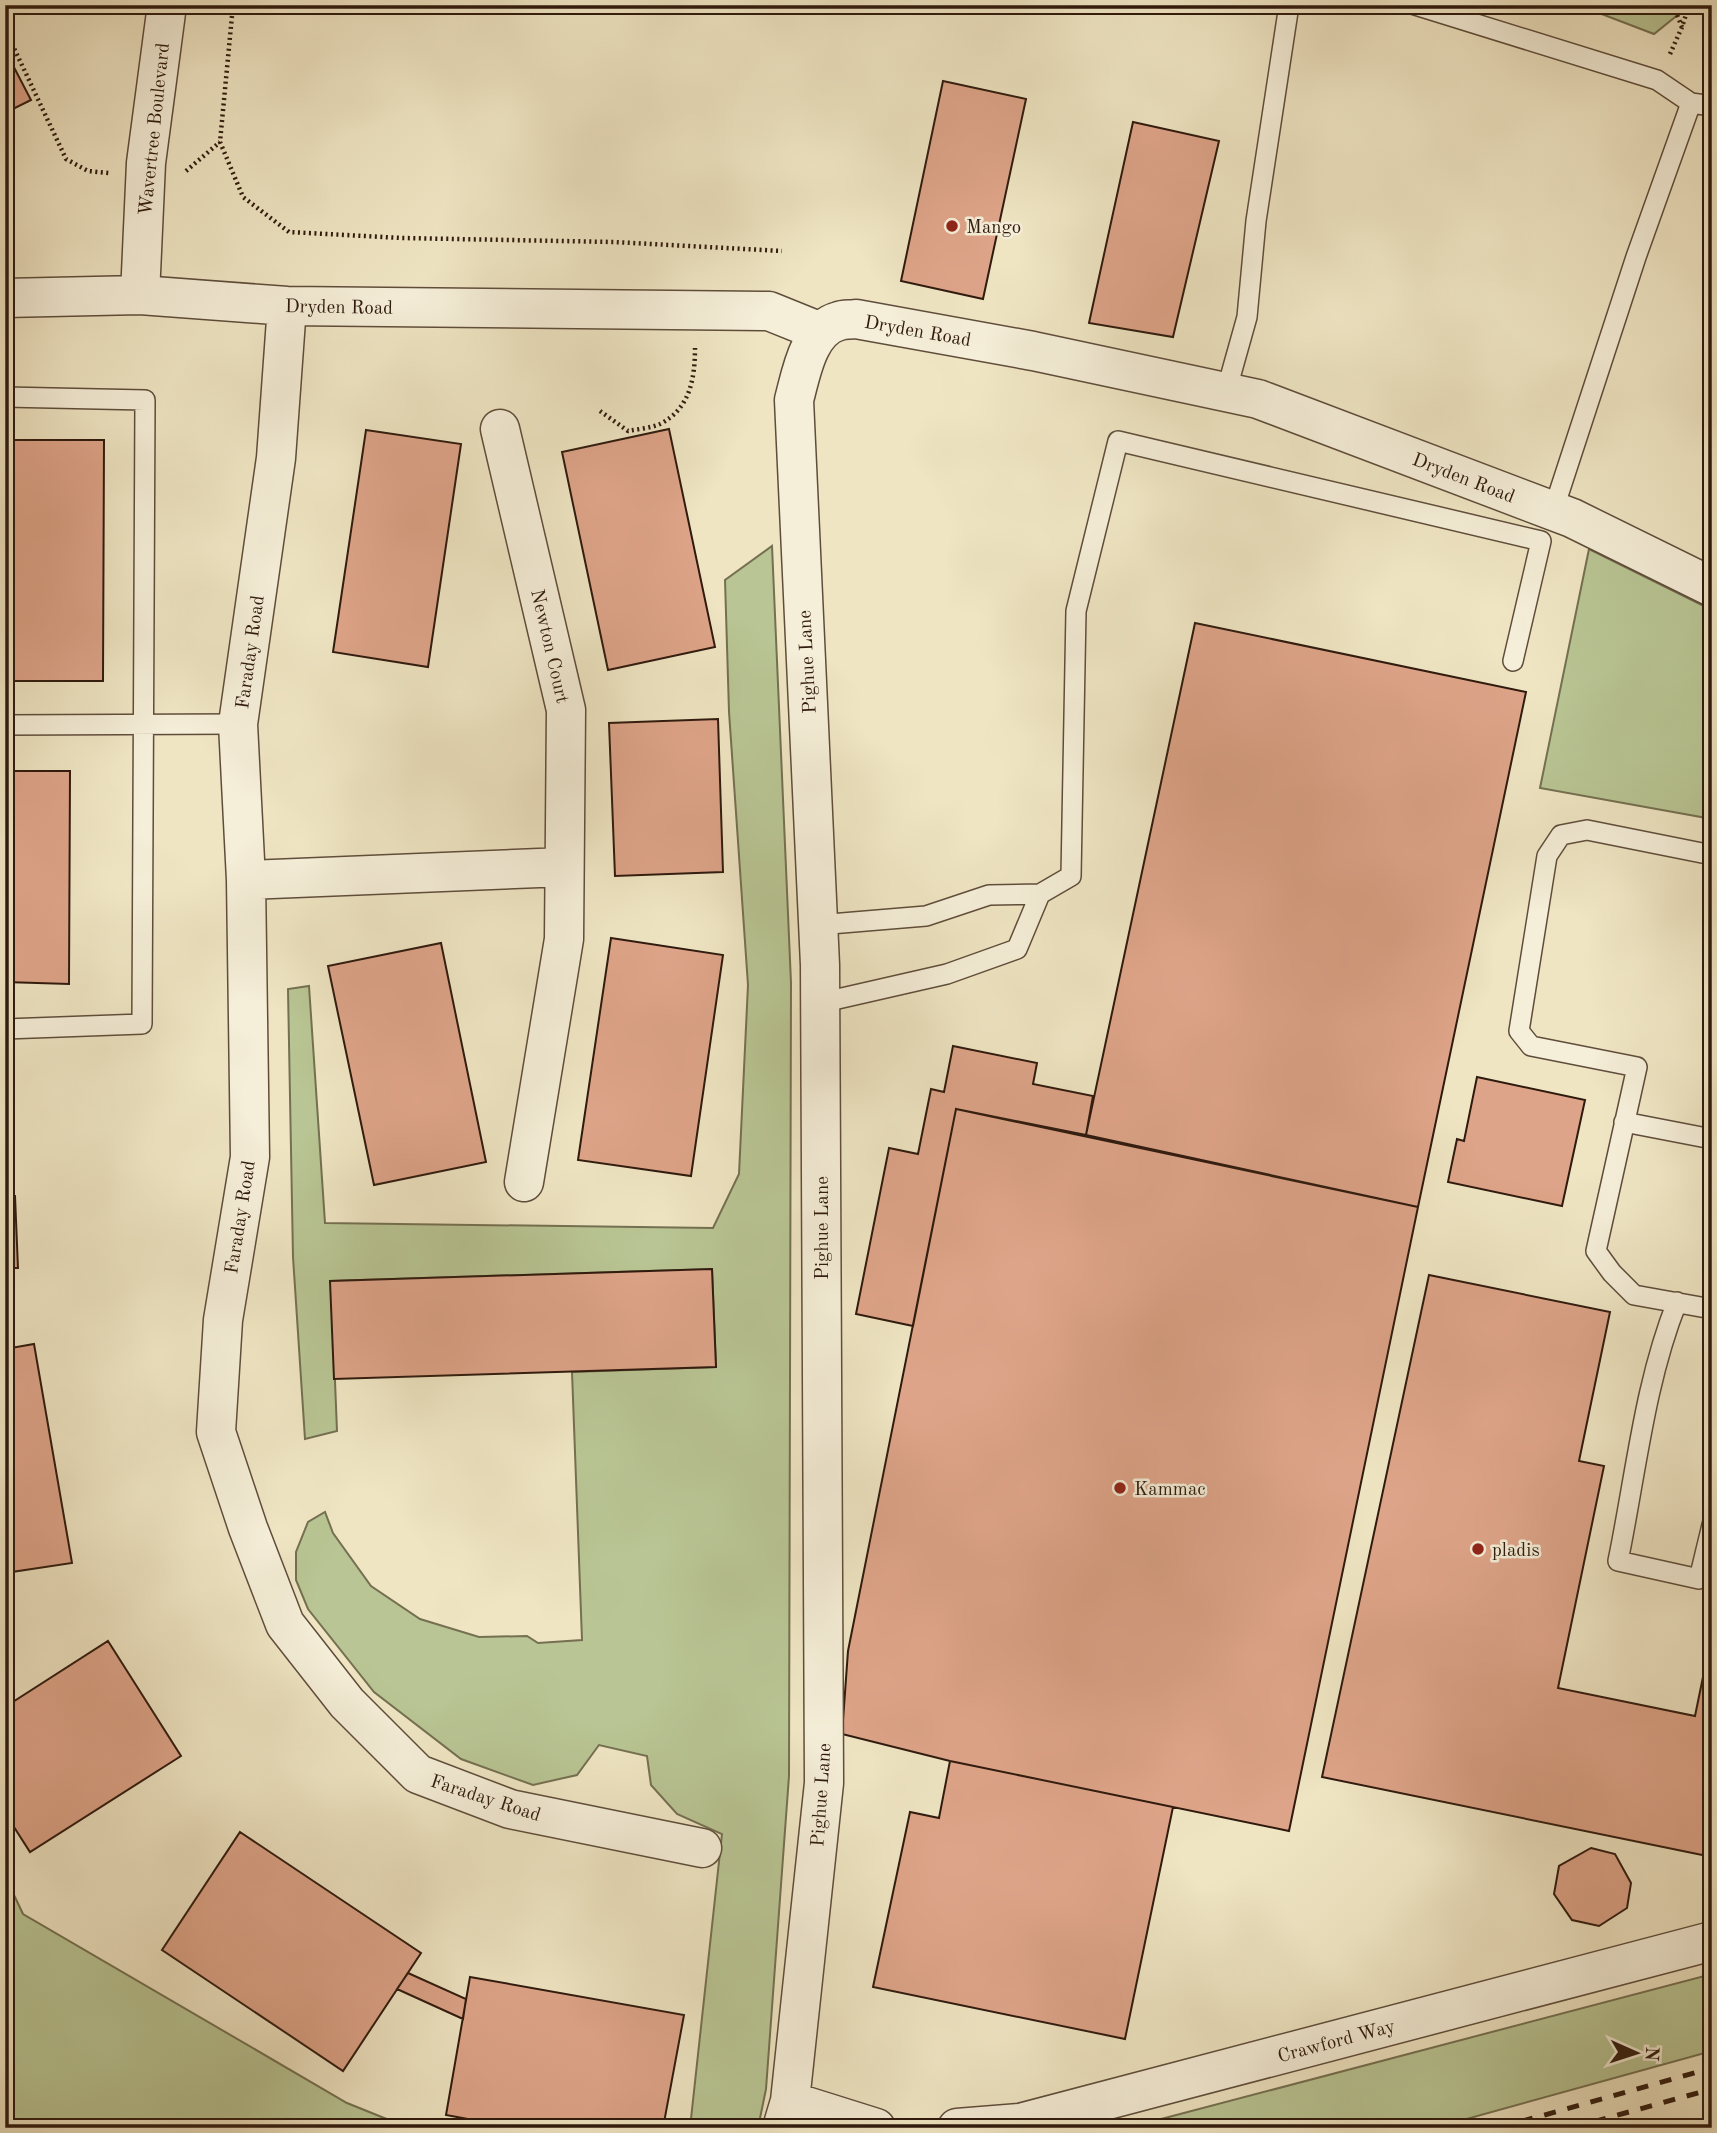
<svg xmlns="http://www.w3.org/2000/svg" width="1717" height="2133" font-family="'Old Standard TT',serif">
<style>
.green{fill:#b9c594;stroke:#747051;stroke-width:2}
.building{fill:#dea489;stroke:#2f1a0e;stroke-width:2}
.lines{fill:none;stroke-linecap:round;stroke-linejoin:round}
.lane-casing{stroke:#5f4d3b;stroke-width:22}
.street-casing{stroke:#5f4d3b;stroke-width:41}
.path{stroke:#2f1a0e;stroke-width:4.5;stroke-dasharray:2 3.5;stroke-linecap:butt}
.lane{stroke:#f5eed8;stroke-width:19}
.street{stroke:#f5eed8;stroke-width:38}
.rail{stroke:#2f1a0e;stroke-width:5;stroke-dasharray:12 12;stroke-linecap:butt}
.poi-dot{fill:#8f2418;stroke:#f5eed8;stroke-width:2.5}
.labels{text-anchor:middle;stroke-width:5;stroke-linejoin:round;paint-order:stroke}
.street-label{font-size:19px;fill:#2f1a0e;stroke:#f5eed8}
.poi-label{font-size:19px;fill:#2f1a0e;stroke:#f5eed8;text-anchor:start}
</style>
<rect width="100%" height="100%" fill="#efe5c3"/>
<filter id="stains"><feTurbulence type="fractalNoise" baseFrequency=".00286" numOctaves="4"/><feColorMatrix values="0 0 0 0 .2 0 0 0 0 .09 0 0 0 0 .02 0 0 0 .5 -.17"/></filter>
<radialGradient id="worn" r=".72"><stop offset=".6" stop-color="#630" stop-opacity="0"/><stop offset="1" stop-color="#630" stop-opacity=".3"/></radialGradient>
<path class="green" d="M1590 5H1690L1654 34 1591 10Z
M772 546 791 983 789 1776 766 2089 758 2128H690L722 1834 677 1814 651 1785 647 1756 599 1745 577 1775 533 1785 461 1759 374 1692 308 1609 296 1580V1552L308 1522 325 1512 333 1533 371 1586 420 1619 479 1637 527 1636 538 1643 582 1640 572 1372 716 1367 712 1269 331 1281 337 1431 305 1439 293 1257 288 989 309 986 325 1223 713 1228 739 1174 748 985 729 712 725 580Z
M1589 549 1712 610V819L1540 788Z
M5 1876 23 1914 347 2103 409 2128H5Z
M1712 1974V2051L1434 2128H1127Z"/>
<path class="building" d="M764 5H804L803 14 764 12Z
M5 50 31 100 5 113Z
M943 81 1026 99 983 299 901 281Z
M1133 122 1219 141 1173 337 1089 323Z
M669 429 715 647 608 670 562 452Z
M366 430 461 444 428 667 333 652Z
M5 440H104L103 681H8V635H5Z
M1195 623 1526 692 1418 1207 1086 1135Z
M718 719 723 872 615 876 609 723Z
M5 771H70L69 984 5 982Z
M611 938 723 955 691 1176 578 1160Z
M441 943 486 1162 374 1185 328 966Z
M953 1046 1037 1063 1033 1084 1093 1096 1086 1135 956 1109 913 1326 856 1314 889 1148 918 1154 931 1089 944 1092Z
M1477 1077 1585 1100 1562 1206 1448 1182 1457 1139 1464 1141Z
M956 1109 1418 1207 1289 1831 950 1761 842 1734 848 1651Z
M15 1196 18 1268H5V1197Z
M712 1269 716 1367 334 1379 330 1281Z
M1429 1275 1610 1312 1579 1461 1604 1466 1558 1688 1695 1716 1712 1633V1857L1322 1777Z
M34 1344 72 1563 5 1573V1349Z
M108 1641 181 1756 30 1852 5 1813V1707Z
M950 1761 1173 1807 1125 2039 873 1987 910 1812 939 1818Z
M240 1832 421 1953 343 2071 162 1950Z
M1591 1848 1615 1854 1631 1883 1627 1908 1599 1926 1572 1920 1554 1894 1559 1866Z
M408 1973 466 1999 463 2019 397 1989Z
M470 1977 684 2015 663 2128H516L446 2115Z"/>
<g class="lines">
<defs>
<path id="lane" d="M1415 5 1657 80 1691 103 1712 106
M1226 392 1247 317 1256 221 1289 5
M5 397 145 400 142 1024 5 1029
M1553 511 1636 257 1691 103
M5 725 238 724
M1712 855 1587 830 1561 835 1547 856 1519 1031 1531 1046 1637 1067 1596 1251 1612 1273 1634 1295 1712 1309
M818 925 926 916 989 895 1040 894 1071 876 1076 611 1118 441 1541 541 1513 661
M820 1003 947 974 1017 949 1040 894
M1624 1122 1712 1139
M1677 1302C1644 1385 1636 1474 1618 1561L1699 1579 1712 1525"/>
<path id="street" d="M140 295 146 163 167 5
M5 298 140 295 287 306 769 311 821 332
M287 306 276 458 238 724 246 880 250 1157 223 1320 216 1432 248 1528 285 1624 347 1703 418 1774 510 1809 702 1848
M500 429 566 710 564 939 524 1182
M246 880 564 867
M790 2101 876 2128
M782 2128 790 2101 824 1783 820 965 794 400C801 374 808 329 839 321 844 319 850 320 856 319L1033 351 1258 399 1572 518 1712 587
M957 2128 1020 2123 1712 1941"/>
</defs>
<use href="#lane" class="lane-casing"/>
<use href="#street" class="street-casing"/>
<path class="path" d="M233 5 220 142 243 197 289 232 402 238 614 242 782 251
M1673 5 1682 27
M5 29 66 159 88 171 109 173
M1670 54 1682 27 1689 5
M186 171 220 142
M600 411 628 431C638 429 651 428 660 424 690 409 695 378 695 348"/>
<use href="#lane" class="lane"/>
<use href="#street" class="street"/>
<path class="rail" d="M1498 2128 1712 2068
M1571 2128 1712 2089"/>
</g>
<g class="poi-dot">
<circle cx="952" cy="226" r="7"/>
<circle cx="1120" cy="1488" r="7"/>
<circle cx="1478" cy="1549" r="7"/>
</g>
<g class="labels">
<g class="street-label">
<text transform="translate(153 129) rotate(-84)" y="7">Wavertree Boulevard</text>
<text transform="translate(339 306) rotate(1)" y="7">Dryden Road</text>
<text transform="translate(918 330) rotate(10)" y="7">Dryden Road</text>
<text transform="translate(1464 477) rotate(21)" y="7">Dryden Road</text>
<text transform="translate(551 646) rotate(77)" y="7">Newton Court</text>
<text transform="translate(249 652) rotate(-82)" y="7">Faraday Road</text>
<text transform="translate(806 662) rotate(-93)" y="7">Pighue Lane</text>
<text transform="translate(239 1217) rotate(-81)" y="7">Faraday Road</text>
<text transform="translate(821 1228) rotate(-90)" y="7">Pighue Lane</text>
<text transform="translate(820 1795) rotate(-86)" y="7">Pighue Lane</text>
<text transform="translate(486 1797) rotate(18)" y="7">Faraday Road</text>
<text transform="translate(1336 2040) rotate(-15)" y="7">Crawford Way</text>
</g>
<g class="poi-label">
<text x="966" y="233">Mango</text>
<text x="1134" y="1495">Kammac</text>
<text x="1492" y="1556">pladis</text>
</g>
</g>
<rect width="1717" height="2133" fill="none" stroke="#efe5c3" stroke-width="28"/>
<rect x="7" y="7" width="1703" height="2119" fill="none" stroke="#2f1a0e" stroke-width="3.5"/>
<rect x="14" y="14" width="1689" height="2105" fill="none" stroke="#2f1a0e" stroke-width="2"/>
<g transform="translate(1636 2053) rotate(93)" stroke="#f5eed8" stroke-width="5" paint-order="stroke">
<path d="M0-5L12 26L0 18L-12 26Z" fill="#2f1a0e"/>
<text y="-10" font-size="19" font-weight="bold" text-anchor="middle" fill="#2f1a0e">N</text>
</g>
<rect width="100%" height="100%" filter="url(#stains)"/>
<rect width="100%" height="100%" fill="url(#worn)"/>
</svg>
